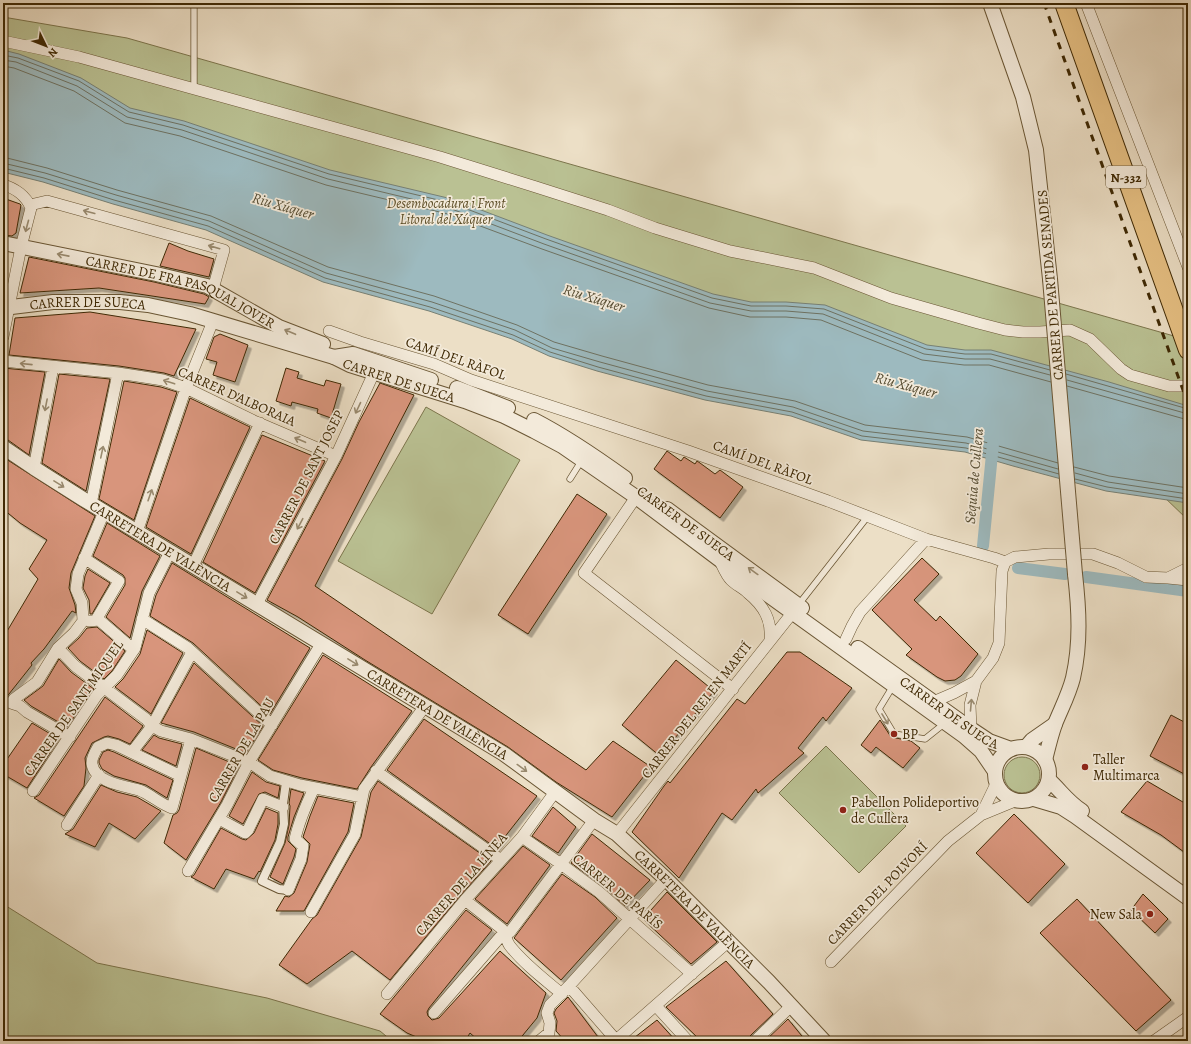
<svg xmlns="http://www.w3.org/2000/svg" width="1191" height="1044" font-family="Alegreya,serif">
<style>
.green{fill:#bac193;stroke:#7c754c}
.water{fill:#9dbabf;stroke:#778074}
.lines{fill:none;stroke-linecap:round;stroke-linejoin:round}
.shore{stroke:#6e7262;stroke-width:1}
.canal{stroke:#9dbabf;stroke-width:12}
.building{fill:#d8957c;stroke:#3f2904;filter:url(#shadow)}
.service-casing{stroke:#6a5634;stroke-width:7}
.pedestrian-casing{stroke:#6a5634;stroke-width:10}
.minor-casing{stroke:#6a5634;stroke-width:12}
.tertiary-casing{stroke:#6a5634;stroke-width:16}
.trunk-casing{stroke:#3f2904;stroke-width:20}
.service{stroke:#f3eada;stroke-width:5.5}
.pedestrian{stroke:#f3eada;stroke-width:8}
.minor{stroke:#f3eada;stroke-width:11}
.tertiary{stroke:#f3eada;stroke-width:14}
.trunk{stroke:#e6c083;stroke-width:18}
.rail{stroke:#3f2904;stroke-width:3;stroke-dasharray:7 7;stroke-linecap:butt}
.tertiary-bridge-casing{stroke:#6a5634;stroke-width:16;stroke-linecap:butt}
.tertiary-bridge{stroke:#f3eada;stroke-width:14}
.oneway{stroke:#998a6f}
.poi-dot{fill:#8f2418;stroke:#f3eada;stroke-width:1.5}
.labels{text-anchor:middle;stroke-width:3.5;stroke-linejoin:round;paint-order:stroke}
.shield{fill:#f3eada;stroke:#756344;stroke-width:1}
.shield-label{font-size:13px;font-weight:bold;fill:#3f2904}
.park-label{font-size:14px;font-style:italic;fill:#5e4f28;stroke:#f3eada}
.street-label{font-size:14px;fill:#3f2904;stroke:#f3eada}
.poi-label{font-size:14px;fill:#3f2904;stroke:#f3eada;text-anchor:start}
.water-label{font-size:15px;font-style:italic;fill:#564d33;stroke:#f3eada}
</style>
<defs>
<filter id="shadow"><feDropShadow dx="3.5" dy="3.5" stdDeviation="0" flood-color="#0004"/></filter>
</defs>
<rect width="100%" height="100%" fill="#ecdfc6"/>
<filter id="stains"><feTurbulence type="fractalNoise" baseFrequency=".005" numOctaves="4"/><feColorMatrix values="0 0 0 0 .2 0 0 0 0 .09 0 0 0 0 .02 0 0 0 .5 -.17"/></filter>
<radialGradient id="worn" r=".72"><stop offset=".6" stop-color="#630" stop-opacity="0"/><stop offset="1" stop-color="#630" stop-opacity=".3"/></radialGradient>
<path class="green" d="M3 17 127 38 1188 340V520L1162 495 3 149Z
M426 407 520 460 432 614 338 561Z
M826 746 906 826 859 873 779 793Z
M1004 775a18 18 0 1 1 36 0a18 18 0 1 1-36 0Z
M3 904 97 963 267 998 380 1031 392 1041H3Z"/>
<path class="water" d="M3 50 19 54 81 78 130 108 184 121 330 170 452 199 547 235 713 294 751 302H786L825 305 927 345 965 350H991L1109 382 1188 406V503L1106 491 1013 466 965 452 861 440 791 416 705 400 597 371 549 356 512 339 429 311 323 282 206 230 113 204 43 182 3 172Z"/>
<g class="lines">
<path class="shore" d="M3 55 18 58 79 81 129 112 183 125 329 174 451 203 546 239 712 298 751 306H786L824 309 926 349 965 354H991L1050 370
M3 60 16 62 77 86 127 117 182 130 328 179 449 208 544 244 710 303 751 311H786L823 314 924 354 965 359H990L1050 375
M3 66 14 68 74 91 125 123 180 136 326 185 448 214 542 249 709 308 750 317H786L821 320 922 360 964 365H989L1051 382
M3 157 47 168 117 190 211 216 328 267 434 296 517 325 554 342 602 356 708 385 795 401 865 425 967 437 1058 463
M3 163 45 173 116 195 209 221 326 273 432 302 515 330 552 348 600 362 707 391 793 407 863 431 966 443 1058 469
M3 168 44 178 114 200 208 226 325 278 430 307 513 335 550 352 598 367 706 396 792 412 862 436 966 448 1059 474
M1066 374 1188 409
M1067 380 1188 414
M1067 386 1188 420
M1074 467 1109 476 1188 488
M1075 473 1108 482 1188 494
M1075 479 1107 487 1188 499"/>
<path class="canal" d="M983 546 993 444
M1018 568 1065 574
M1086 577 1188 591"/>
</g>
<path class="building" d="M3 198 20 204 21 205 16 233 12 236 3 235Z
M169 243 188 251 214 259 209 277 160 266Z
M29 257 154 282 204 294 209 297 205 304 99 288 20 293Z
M90 312 196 329 174 376 164 373 119 366 9 355 15 318Z
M220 334 248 345 235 382 213 375 217 362 206 359 214 337Z
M3 368 45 372 29 455 8 440 3 439Z
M286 368 299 372 297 378 324 386 326 380 341 384 331 418 317 413 318 409 292 402 291 406 276 401Z
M59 374 110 379 86 491 42 463Z
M124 381 161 387 177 392 134 520 99 499Z
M380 383 414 395 315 586 586 770 613 741 651 767 612 817 556 782 508 747 365 660 298 617 267 600 342 459 359 422Z
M190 398 250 427 191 554 146 527Z
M262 435 325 461 255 593 203 562Z
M667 451 681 461 684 457 695 464 697 461 700 463 715 474 720 470 743 487 720 518 654 469Z
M3 457 95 516 71 573 69 588 75 605 76 613 72 611 44 649 31 663 32 665 5 699 3 705V638L38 579 29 569 47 540 20 523 3 509Z
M577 494 607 514 528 634 498 615Z
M107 523 160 556 142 591 130 638 106 617 125 585V578L123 575 93 556Z
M922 558 939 574 914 600 936 621 940 616 978 654 961 676 955 680 945 681 937 677 906 655 912 649 872 610Z
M172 563 310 648 270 714 193 643 150 616 156 595Z
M88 569 110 583 92 614H90L89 600 83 588 85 576Z
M97 627 125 651 112 671 104 679 80 661 68 648 79 638 87 628Z
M147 630 183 653 151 714 115 687 123 679 140 654Z
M787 652H800L852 688 826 721 823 717 798 748 804 753 758 793 756 789 732 820 722 813 679 878 632 832 664 786 668 781 670 783 737 699 745 704Z
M323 655 412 711 371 767 357 789 302 778 273 770 258 760Z
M59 659 71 672 94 689 67 727 31 706 24 700 43 686Z
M676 660 714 691 660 756 622 725Z
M194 663 263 726 246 753 194 732 161 723Z
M105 697 143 726 130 744 119 739 108 736 104 737 92 743 85 758 86 768 84 786 64 816 34 798 39 795Z
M1171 715 1188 724V776L1150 756Z
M424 719 537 796 496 848 387 770Z
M880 720 891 737 911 741 920 748 903 768 876 747 871 753 861 745Z
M32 723 59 739 27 788 3 774V765Z
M154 735 159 738 182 744 176 766 142 750Z
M196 748 239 766 221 802 186 860 164 843 173 815 177 813 179 810Z
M108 750 114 752 173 780 167 798 146 785 114 776 102 769 99 763V760L103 752Z
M252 772 266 782 280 786 278 798 265 792 259 794 243 824 229 816Z
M378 781 491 861 460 896 390 980 352 951 307 984 279 965 312 919 317 915 361 837 371 792Z
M1147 781 1188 805V855L1161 835 1121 812Z
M101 785 117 792 137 797 161 811 135 839 109 823 95 847 65 834 73 829Z
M291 789 304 793 294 817 288 837V841L296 849 294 857 283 884 270 877 285 843 289 825 290 806 289 803Z
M318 796 354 803 348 832 304 911H276L285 896 289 897 294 893 307 862 310 844 303 837 310 816Z
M553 807 576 827 558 853 532 836Z
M266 808 278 813V824L275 840 260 872 259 871 254 879 226 869 214 889 191 877 194 875 221 828 242 839 246 840 254 833Z
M1014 814 1065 864 1028 903 976 853Z
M592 834 650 880 625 906 603 886 571 863Z
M523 846 550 865 507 924 475 899Z
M562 874 595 897 617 918 561 980 514 938Z
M667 892 717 942 691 964 643 919Z
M1143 894 1168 919 1155 933 1131 910Z
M1077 899 1171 1000 1136 1031 1040 933Z
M466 910 492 930 429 1008 427 1012 428 1016 432 1020 439 1018 500 951 546 993 537 1018 518 1041H479L470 1033 465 1041H426L407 1033 380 1014Z
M726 961 773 1014 750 1036 748 1041H701L666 1007Z
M568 997 601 1041H565L556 1031 557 1021 554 1013 556 1009Z
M788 1019 806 1041H765Z
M657 1020 676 1041H630Z"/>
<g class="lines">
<defs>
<path id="service" d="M194 3V89
M570 479 582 460
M799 604 868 516
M893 686 879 709 894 734 925 739 945 723"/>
<path id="pedestrian" d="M286 782 283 804 284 824 280 842 262 881 279 889 288 890"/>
<path id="minor" d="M1086 3 1188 267
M3 41 79 57 440 157 536 187 608 210 655 228 730 251 814 268 891 298 978 323 1005 330 1023 332H1040L1070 330 1090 339 1121 369 1130 375 1169 386H1188
M3 185C15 188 26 196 31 208L21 247 3 337
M30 205 47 201 224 250 213 289
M329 331 360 342 434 364 471 380 688 451 828 501 926 539 994 558 1005 562
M3 361 118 373 163 380 186 388 254 421 336 456
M34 468 53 367
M636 497 584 573 733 689
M91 504 118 373
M137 532 186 388 213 321
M84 558 119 581 96 620
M720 561C723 567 726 575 731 580 736 585 743 588 748 593 764 606 772 620 770 641
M1005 562 1015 557 1049 554H1093L1118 563 1146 577 1168 578 1188 568
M193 566 260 423
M1168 578 1188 580
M257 604 336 456 377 366
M142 619 188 648 272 725
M89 621 99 620 134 650
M846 639 852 626 860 612 926 539
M58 648 75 666 146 719 152 726 161 731 191 739 249 762 270 776 300 785 362 797
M933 702 954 693 976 681
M971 729 970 705 976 681 993 658 999 643 1002 571 1005 562
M70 737 27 712 20 706 11 703 14 699 37 682 58 648 74 633 83 621 82 603 76 589 78 574 104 512
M132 752 152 726 192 652
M376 771 501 860
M181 776 116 745 107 743 98 747C95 752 91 759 92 764 95 783 125 786 139 790 150 794 160 804 172 808L191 739
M33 791 97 695 117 675 135 648 149 593 170 552
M981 815 996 784
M219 819 245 833 248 830 263 799 283 807
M67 825 99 775
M617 834 797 607
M522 837 561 864 599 892 692 974
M188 871 227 805 249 762 321 644
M288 890 301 859 303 846 295 839C299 821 306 805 314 788
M465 900 502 929C506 934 506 941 510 946 524 964 544 979 562 994
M311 912 355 834 364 789 425 706
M831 962 948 841 981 815 1015 801
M569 986 616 1040
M387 994 465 900 522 837 555 792
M656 1006 688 1041
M434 1013 501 936 510 932 594 820
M539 1041 549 1033 550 1023 547 1013 550 1005 569 986 666 879
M615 1041 729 941
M755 1041 791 1006
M1154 1041 1188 1017"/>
<g id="tertiary">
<path d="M990 3 1023 97 1036 150 1050 279"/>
<path id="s1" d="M3 243 156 274 207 286 279 327 323 344"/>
<path id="s2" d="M3 308 53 302H120L148 305 190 314 334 357 350 365 465 401 504 416 534 431 562 446 636 497 736 572 964 736 981 751 994 770"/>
<path d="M334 357 353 354 431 380"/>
<path d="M457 388 508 408"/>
<path d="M534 420C567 437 596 457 625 478"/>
<path id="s3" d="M3 447 34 468 83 499 504 754 594 820 617 834 666 879 769 982 824 1041"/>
<path d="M667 509 802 608"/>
<path id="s4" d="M858 648 971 729 989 741 1011 749"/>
<circle cx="1022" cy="774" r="27"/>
<path d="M1026 747 1032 740 1055 724"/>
<path d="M1045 760C1048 748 1051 735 1055 724 1061 709 1069 694 1073 678 1081 643 1079 609 1075 574"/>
<path d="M1049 780C1061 791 1068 802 1082 811"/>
<path d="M1034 799 1061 807 1075 816 1188 898"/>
</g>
<path id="trunk" d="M1064 3 1188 350"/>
</defs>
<use href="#service" class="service-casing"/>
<use href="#pedestrian" class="pedestrian-casing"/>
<use href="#minor" class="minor-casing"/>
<use href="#tertiary" class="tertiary-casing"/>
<use href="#trunk" class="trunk-casing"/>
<use href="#service" class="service"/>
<use href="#pedestrian" class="pedestrian"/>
<use href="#minor" class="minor"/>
<use href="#tertiary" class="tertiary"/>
<use href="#trunk" class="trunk"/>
<path class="rail" d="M1044 3 1188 404"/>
<defs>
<path id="tertiary-bridge" d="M1050 279 1075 574"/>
</defs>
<use href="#tertiary-bridge" class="tertiary-bridge-casing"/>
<use href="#tertiary-bridge" class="tertiary-bridge"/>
</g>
<defs><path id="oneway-shaft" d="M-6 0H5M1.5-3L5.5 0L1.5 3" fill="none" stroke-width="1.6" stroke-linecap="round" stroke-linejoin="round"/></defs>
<g class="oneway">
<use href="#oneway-shaft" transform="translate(89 212) rotate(-165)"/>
<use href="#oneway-shaft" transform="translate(27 226) rotate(105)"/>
<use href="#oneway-shaft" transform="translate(214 247) rotate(-164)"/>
<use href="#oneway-shaft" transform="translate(63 255) rotate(-169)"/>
<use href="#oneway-shaft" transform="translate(290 332) rotate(-157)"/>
<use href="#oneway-shaft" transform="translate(26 364) rotate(-174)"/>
<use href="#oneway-shaft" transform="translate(169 382) rotate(-162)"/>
<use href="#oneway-shaft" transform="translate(46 405) rotate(101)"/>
<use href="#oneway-shaft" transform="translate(358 408) rotate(115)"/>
<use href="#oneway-shaft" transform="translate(300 440) rotate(-157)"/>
<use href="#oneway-shaft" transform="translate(102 452) rotate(-78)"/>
<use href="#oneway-shaft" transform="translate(59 484) rotate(32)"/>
<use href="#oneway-shaft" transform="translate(150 495) rotate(-71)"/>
<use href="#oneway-shaft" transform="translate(300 524) rotate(118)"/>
<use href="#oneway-shaft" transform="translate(753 571) rotate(-144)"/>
<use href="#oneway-shaft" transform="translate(242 595) rotate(31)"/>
<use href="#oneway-shaft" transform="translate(353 662) rotate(31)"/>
<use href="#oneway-shaft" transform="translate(971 705) rotate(-85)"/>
<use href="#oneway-shaft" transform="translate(885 719) rotate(59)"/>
<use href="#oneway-shaft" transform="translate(522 768) rotate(36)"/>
</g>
<g class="poi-dot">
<circle cx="894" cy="734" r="4"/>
<circle cx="1085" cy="767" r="4"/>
<circle cx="843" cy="810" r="4"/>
<circle cx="1150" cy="914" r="4"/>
</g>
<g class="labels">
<rect class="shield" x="1106" y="166" width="40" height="22" rx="3"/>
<g class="shield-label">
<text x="1126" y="182">N-332</text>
</g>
<g class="park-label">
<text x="446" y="208">Desembocadura i Front<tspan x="446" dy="16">Litoral del Xúquer</tspan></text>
</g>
<g class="street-label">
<text transform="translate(1050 285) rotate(-95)" y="5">CARRER DE PARTIDA SENADES</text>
<text dy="5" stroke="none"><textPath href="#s1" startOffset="185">CARRER DE FRA PASQUAL JOVER</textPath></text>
<text dy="5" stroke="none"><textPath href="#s2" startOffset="85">CARRER DE SUECA</textPath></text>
<text transform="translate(456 358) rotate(19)" y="5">CAMÍ DEL RÀFOL</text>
<text dy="5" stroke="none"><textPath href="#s2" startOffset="408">CARRER DE SUECA</textPath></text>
<text transform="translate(237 396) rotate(24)" y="5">CARRER D'ALBORAIA</text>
<text transform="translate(763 462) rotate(20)" y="5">CAMÍ DEL RÀFOL</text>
<text transform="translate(306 477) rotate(-63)" y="5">CARRER DE SANT JOSEP</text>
<text transform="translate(686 523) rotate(36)" y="5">CARRER DE SUECA</text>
<text dy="5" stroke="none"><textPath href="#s3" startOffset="186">CARRETERA DE VALÈNCIA</textPath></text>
<text transform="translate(73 708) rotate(-55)" y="5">CARRER DE SANT MIQUEL</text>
<text transform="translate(696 710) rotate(-52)" y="5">CARRER DEL REI EN MARTÍ</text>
<text dy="5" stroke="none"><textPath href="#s4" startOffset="112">CARRER DE SUECA</textPath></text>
<text dy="5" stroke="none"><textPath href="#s3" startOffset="510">CARRETERA DE VALÈNCIA</textPath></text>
<text transform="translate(241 750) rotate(-60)" y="5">CARRER DE LA PAU</text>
<text transform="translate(461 884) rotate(-49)" y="5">CARRER DE LA LÍNEA</text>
<text transform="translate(618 891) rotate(39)" y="5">CARRER DE PARÍS</text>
<text transform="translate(877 893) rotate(-46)" y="5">CARRER DEL POLVORÍ</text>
<text dy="5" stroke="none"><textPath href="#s3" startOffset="834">CARRETERA DE VALÈNCIA</textPath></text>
</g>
<g class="poi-label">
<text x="902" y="739">BP</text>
<text x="1093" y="764">Taller<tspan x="1093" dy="16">Multimarca</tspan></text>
<text x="851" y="807">Pabellon Polideportivo<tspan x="851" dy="16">de Cullera</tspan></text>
<text x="1142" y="919" text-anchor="end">New Sala</text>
</g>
<g class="water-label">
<text transform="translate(283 206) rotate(16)" y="5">Riu Xúquer</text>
<text transform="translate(594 298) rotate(17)" y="5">Riu Xúquer</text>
<text transform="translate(906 385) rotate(15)" y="5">Riu Xúquer</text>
<text transform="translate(974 476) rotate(-85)" y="5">Sèquia de Cullera</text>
</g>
</g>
<rect width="1191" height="1044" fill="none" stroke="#ecdfc6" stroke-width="16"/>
<rect x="4" y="4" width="1183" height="1036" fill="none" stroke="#3f2904" stroke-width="2"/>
<rect x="8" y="8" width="1175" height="1028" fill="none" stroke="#3f2904"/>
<g transform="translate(46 46) rotate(133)" stroke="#f3eada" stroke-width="3" paint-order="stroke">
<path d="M0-3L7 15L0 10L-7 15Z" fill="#3f2904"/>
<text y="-6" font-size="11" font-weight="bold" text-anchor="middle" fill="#3f2904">N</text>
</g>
<rect width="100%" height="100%" filter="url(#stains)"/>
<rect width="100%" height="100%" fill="url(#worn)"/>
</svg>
